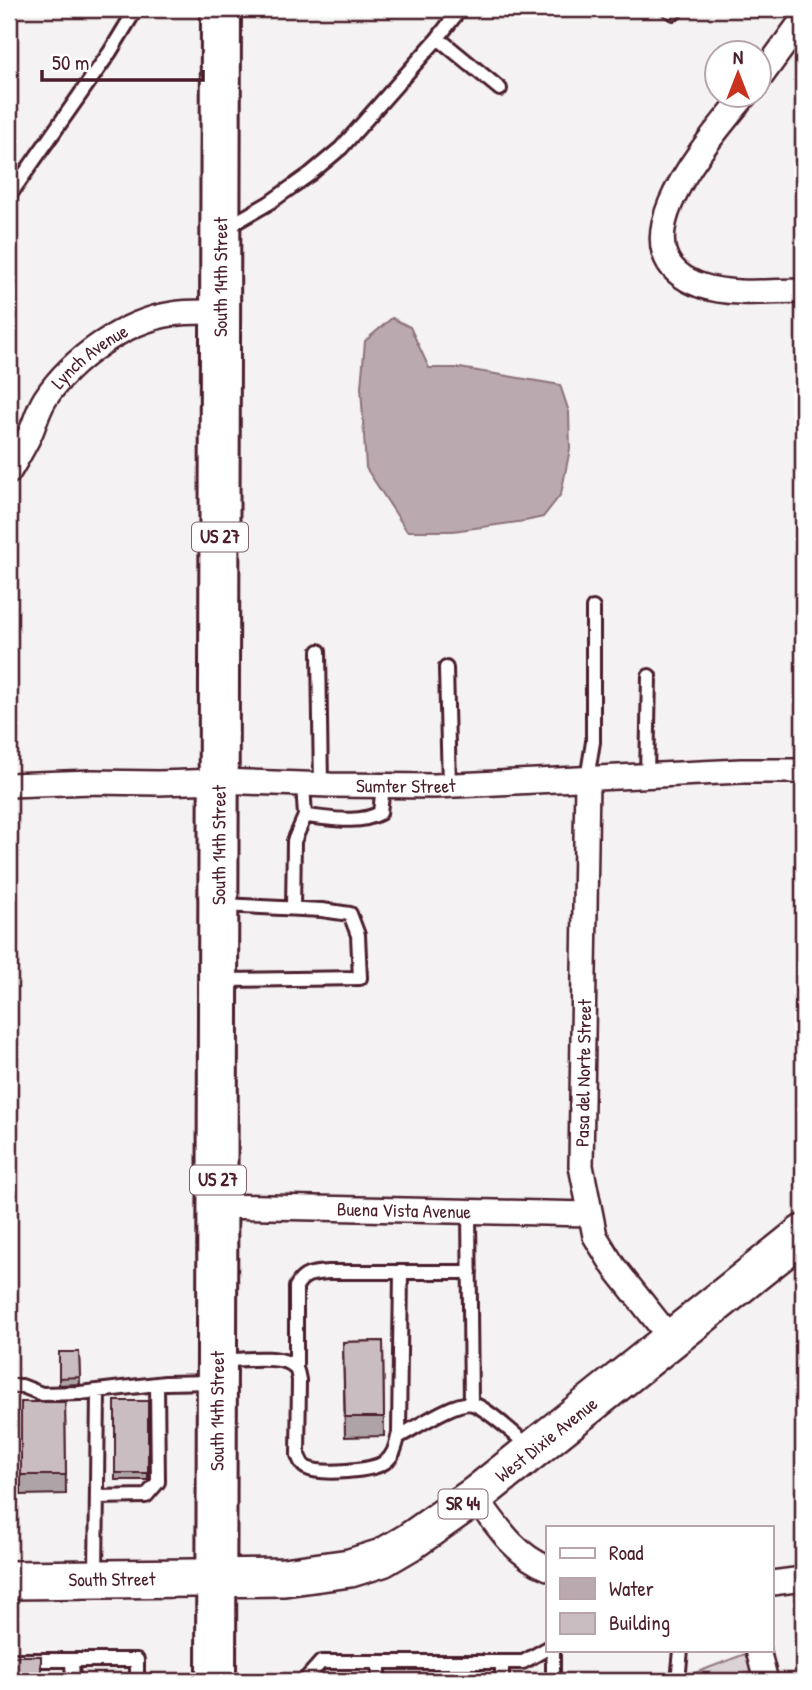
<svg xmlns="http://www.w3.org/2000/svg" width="812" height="1690" font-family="'Patrick Hand',sans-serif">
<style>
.green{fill:#dbd2d5;stroke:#927880;stroke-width:2}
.water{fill:#baa9ae;stroke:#8d727a;stroke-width:2}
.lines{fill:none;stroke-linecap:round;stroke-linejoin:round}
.lane-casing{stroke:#4a1f2b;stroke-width:18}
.street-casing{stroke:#4a1f2b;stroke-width:28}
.primary-casing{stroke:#4a1f2b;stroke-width:42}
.highway-casing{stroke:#4a1f2b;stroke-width:44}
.lane{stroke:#fff;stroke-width:12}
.street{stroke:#fff;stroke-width:23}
.primary{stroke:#fff;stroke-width:37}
.highway{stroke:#fff;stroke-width:38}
.wall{fill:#aea3a6;stroke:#4a1f2b;stroke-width:2}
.building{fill:#cabdc1;stroke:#4a1f2b;stroke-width:2}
.labels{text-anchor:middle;stroke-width:7;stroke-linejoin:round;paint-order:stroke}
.shield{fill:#fff;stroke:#80626b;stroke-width:2}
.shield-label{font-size:18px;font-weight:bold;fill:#4a1f2b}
.street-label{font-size:19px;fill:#4a1f2b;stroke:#fff}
</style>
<rect width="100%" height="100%" fill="#f4f2f2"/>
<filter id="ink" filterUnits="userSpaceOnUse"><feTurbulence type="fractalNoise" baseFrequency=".0143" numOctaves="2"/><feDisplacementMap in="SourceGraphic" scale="14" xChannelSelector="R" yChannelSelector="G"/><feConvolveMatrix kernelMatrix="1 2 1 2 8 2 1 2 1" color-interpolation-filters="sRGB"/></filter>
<g filter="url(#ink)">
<path class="green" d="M745 1654 757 1681H674Z"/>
<path class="water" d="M392 318 410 327 429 368H460L560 385 569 412 570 449 561 494 543 517 525 521 453 531H407L366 468 361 387 365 341Z"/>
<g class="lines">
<defs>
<path id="lane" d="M667 9 674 13 677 9
M438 38 460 9
M9 196 110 52 136 9
M226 228 269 203 310 174 341 148 438 38 500 89
M319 651 321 785
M446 668 449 785
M647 776 649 676
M587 779 593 742V608
M305 816C329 818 358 825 380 813L383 786
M293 908 294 841 305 816 303 784
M222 980 360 978 358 935 350 914 322 910 222 905
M469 1212 471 1403
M221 1361C238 1360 287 1353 296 1369 298 1372 298 1376 299 1380L298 1455C300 1460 302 1466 307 1468 321 1475 373 1471 385 1462 395 1455 396 1444 399 1433L401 1272
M296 1368V1287C303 1273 314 1273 328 1272H470
M9 1386H22L42 1394 80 1393 165 1383 213 1382
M398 1437C414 1429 457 1399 473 1404 487 1408 517 1437 530 1447
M97 1497 146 1496 158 1482 157 1384
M96 1576 98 1391
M553 1650V1681
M9 1660H137V1681
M72 1661 73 1681
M379 1662V1681
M502 1662V1681
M304 1681 321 1662H523L548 1648
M678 1681 681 1650"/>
<g id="street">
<path d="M760 78 803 19"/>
<path d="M746 94C712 137 605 253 702 286 733 296 771 291 803 291"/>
<path id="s1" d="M9 472C16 460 24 447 30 434 35 423 38 410 45 399 71 359 125 321 172 314 188 311 205 312 221 312"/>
<path d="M587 779 581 1166 595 1236 614 1267 671 1339"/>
<path id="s2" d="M9 785 92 782 158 783 219 781 330 785 435 786 741 771H803"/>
<path id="s3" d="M218 1206 589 1214"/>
<path d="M475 1496C496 1524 514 1555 548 1568"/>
<path d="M772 1583 803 1579"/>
<path d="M758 1650 766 1681"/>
</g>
<g id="primary">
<path id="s4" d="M9 1580 284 1577 350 1568 382 1558 411 1541 475 1496 803 1234"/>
</g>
<g id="highway">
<path id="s5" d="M216 1681 221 9"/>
</g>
</defs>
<use href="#lane" class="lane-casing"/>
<use href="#street" class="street-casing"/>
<use href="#primary" class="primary-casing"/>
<use href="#highway" class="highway-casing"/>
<use href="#lane" class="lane"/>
<use href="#street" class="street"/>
<use href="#primary" class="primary"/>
<use href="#highway" class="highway"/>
</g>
<path class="wall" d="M383 1341 384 1436 345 1437 343 1342Z
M59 1352H79L80 1384 59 1385Z
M115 1401H148V1480H115Z
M21 1402H65L66 1494 21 1495Z"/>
<path class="building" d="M383 1341 384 1417H345L343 1342Z
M59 1352H79L80 1377 59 1378Z
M115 1401H148V1473H115Z
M21 1402H65L66 1475H21Z
M9 1656H41V1681H9Z
M328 1678H368L369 1681H328Z"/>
</g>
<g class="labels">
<g class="shield">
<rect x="192" y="522.5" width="56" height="29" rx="5"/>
<rect x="190" y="1165.5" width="56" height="29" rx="5"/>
<rect x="438.5" y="1489.5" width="49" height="29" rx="5"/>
</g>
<g class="shield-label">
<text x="220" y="543">US 27</text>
<text x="218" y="1186">US 27</text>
<text x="463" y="1510">SR 44</text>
</g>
<g class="street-label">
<text dy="7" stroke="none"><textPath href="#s5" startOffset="1404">South 14th Street</textPath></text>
<text dy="7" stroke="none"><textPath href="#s1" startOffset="144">Lynch Avenue</textPath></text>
<text dy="7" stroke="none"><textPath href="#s2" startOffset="397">Sumter Street</textPath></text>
<text dy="7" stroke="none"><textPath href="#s5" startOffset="836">South 14th Street</textPath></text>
<text transform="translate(583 1073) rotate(-89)" y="7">Pasa del Norte Street</text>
<text dy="7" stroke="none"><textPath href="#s3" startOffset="186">Buena Vista Avenue</textPath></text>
<text dy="7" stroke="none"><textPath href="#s5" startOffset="270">South 14th Street</textPath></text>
<text dy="7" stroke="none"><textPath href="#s4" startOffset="578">West Dixie Avenue</textPath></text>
<text dy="7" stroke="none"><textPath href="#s4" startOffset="103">South Street</textPath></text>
</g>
</g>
<rect width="812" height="1690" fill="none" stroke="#fff" stroke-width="35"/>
<rect x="18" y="18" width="777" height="1655" fill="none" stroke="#4a1f2b" stroke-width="2.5" filter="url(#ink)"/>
<rect x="546" y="1526" width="228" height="126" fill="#ffffff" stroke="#b7a5aa" stroke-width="2"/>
<rect x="560" y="1548" width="35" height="10" fill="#ffffff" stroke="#b7a5aa" stroke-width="2"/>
<text x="609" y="1560" font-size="21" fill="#4a1f2b">Road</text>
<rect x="560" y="1578" width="35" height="21" fill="#baa9ae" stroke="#b7a5aa" stroke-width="2"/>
<text x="609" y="1596" font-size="21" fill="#4a1f2b">Water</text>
<rect x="560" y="1613" width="35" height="21" fill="#cabdc1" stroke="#b7a5aa" stroke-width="2"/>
<text x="609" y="1630" font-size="21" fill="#4a1f2b">Building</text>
<g transform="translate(738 74)"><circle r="33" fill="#ffffff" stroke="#b7a5aa" stroke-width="2"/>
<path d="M0-5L12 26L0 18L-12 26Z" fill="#c8321e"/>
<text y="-10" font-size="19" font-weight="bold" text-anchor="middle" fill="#4a1f2b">N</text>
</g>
<path d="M42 70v10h161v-10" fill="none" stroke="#4a1f2b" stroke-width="3.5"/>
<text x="52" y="70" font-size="21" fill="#4a1f2b" stroke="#ffffff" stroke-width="5" paint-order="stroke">50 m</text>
</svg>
